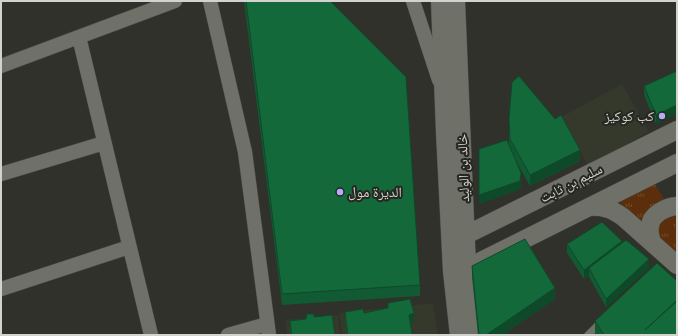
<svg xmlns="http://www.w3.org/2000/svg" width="678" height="336" font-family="'Times New Roman','Noto Naskh Arabic',serif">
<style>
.built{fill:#35392b}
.grass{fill:url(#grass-tufts)}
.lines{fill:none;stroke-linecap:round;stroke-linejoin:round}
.service-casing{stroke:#4b4d47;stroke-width:8}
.minor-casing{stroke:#4b4d47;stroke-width:15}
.tertiary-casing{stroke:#4b4d47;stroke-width:19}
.service{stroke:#6f7169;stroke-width:7}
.minor{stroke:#6f7169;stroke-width:14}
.tertiary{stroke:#6f7169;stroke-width:18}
.wall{fill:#115a33}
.shaded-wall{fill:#0e4a29}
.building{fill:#14693b;stroke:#0e4a29}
.poi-dot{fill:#b5acf8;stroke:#252720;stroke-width:1.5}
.labels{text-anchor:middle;stroke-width:4;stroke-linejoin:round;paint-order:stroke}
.poi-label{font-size:14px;fill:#d2d3ce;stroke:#252720;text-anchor:end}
.street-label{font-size:14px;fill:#d2d3ce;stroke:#252720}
</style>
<defs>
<pattern id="grass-tufts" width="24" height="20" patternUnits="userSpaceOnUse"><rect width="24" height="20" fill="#5c2e0b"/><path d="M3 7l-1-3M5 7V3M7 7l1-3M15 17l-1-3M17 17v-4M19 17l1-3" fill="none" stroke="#724b2d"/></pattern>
</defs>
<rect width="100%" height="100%" fill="#2f312a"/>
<path class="built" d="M622 84 649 132 588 165 561 117Z
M433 303 438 335H342L339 313Z
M338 315 340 335H287L286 320Z"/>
<path class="grass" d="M653 181 668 206 651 207 647 210 646 222H643L616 199Z
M674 214 677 220V255L652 233 658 219Z"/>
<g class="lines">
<defs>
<path id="service" d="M588 335 602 321"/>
<path id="minor" d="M210 1 245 152 269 335
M413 1 439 80
M79 37 151 335
M1 66 175 1
M1 174 104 143
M1 289 129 247
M228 335 267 324"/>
<path id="tertiary" d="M440 1 445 132 452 271 459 335
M456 1 467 268 475 335
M589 207C603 206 612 209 623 217L677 265
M466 235 677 130
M652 242C650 237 649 231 650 226 651 214 666 207 677 206
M467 268 677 163"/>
</defs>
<use href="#service" class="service-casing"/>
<use href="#minor" class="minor-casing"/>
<use href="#tertiary" class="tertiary-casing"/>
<use href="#service" class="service"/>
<use href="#minor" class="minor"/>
<use href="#tertiary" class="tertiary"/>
</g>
<path class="wall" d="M244 1H330L420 285V296L282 305Z
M677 71V114L656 124 644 95V86Z
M509 119 580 161 530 186 517 163 521 182 520 189 479 204V149L509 146Z
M622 243 649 268 606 307 589 277V276L584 279 567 253V244Z
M472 266 555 299 502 335H478L472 277Z
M345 312 364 313 414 322 411 323 412 335H347L345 320Z
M314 317 335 335H291L290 330V321L306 319Z
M595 321 677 335H597L595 332Z"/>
<path class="shaded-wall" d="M677 105V114L656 124V115Z
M580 150V161L530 186V175Z
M521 173V182L520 189 479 204V195Z
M622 241V250L589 268V276L584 279V270Z
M649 259V268L606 307V299Z
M555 288V299L502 335H486Z
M677 300V311L651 335 645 330Z
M414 313V322L409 324V315Z"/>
<path class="building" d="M246 1H330L406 77 420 285 282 294Z
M677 71V105L656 115 644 86Z
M519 76 555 119 561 115 580 150 530 175 510 139 509 119 512 82Z
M507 140 521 173 520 181 479 195V149Z
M602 222 622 241 584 270 567 244Z
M525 239 555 288 486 335H479L472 266Z
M626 240 649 259 606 299 589 268Z
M657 263 677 281V300L645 330 677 301V335H604L595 321Z
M410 299 414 313 409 315 412 335H348L345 312 363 309 364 313 388 308V303Z
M307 314H314V317L332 315 335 335H292L290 321 306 319Z"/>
<g class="poi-dot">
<circle cx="662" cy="116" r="4"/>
<circle cx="340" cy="192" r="4"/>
</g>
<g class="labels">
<g class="poi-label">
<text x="654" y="121">كب كوكيز</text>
<text x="348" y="197" text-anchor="start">الديرة مول</text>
</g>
<g class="street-label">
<text transform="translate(463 168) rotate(-92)" y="5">خالد بن الوليد</text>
<text transform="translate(571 183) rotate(-27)" y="5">سليم بن ثابت</text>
</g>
</g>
<rect width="678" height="336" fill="none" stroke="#d2d3ce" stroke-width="4"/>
</svg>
